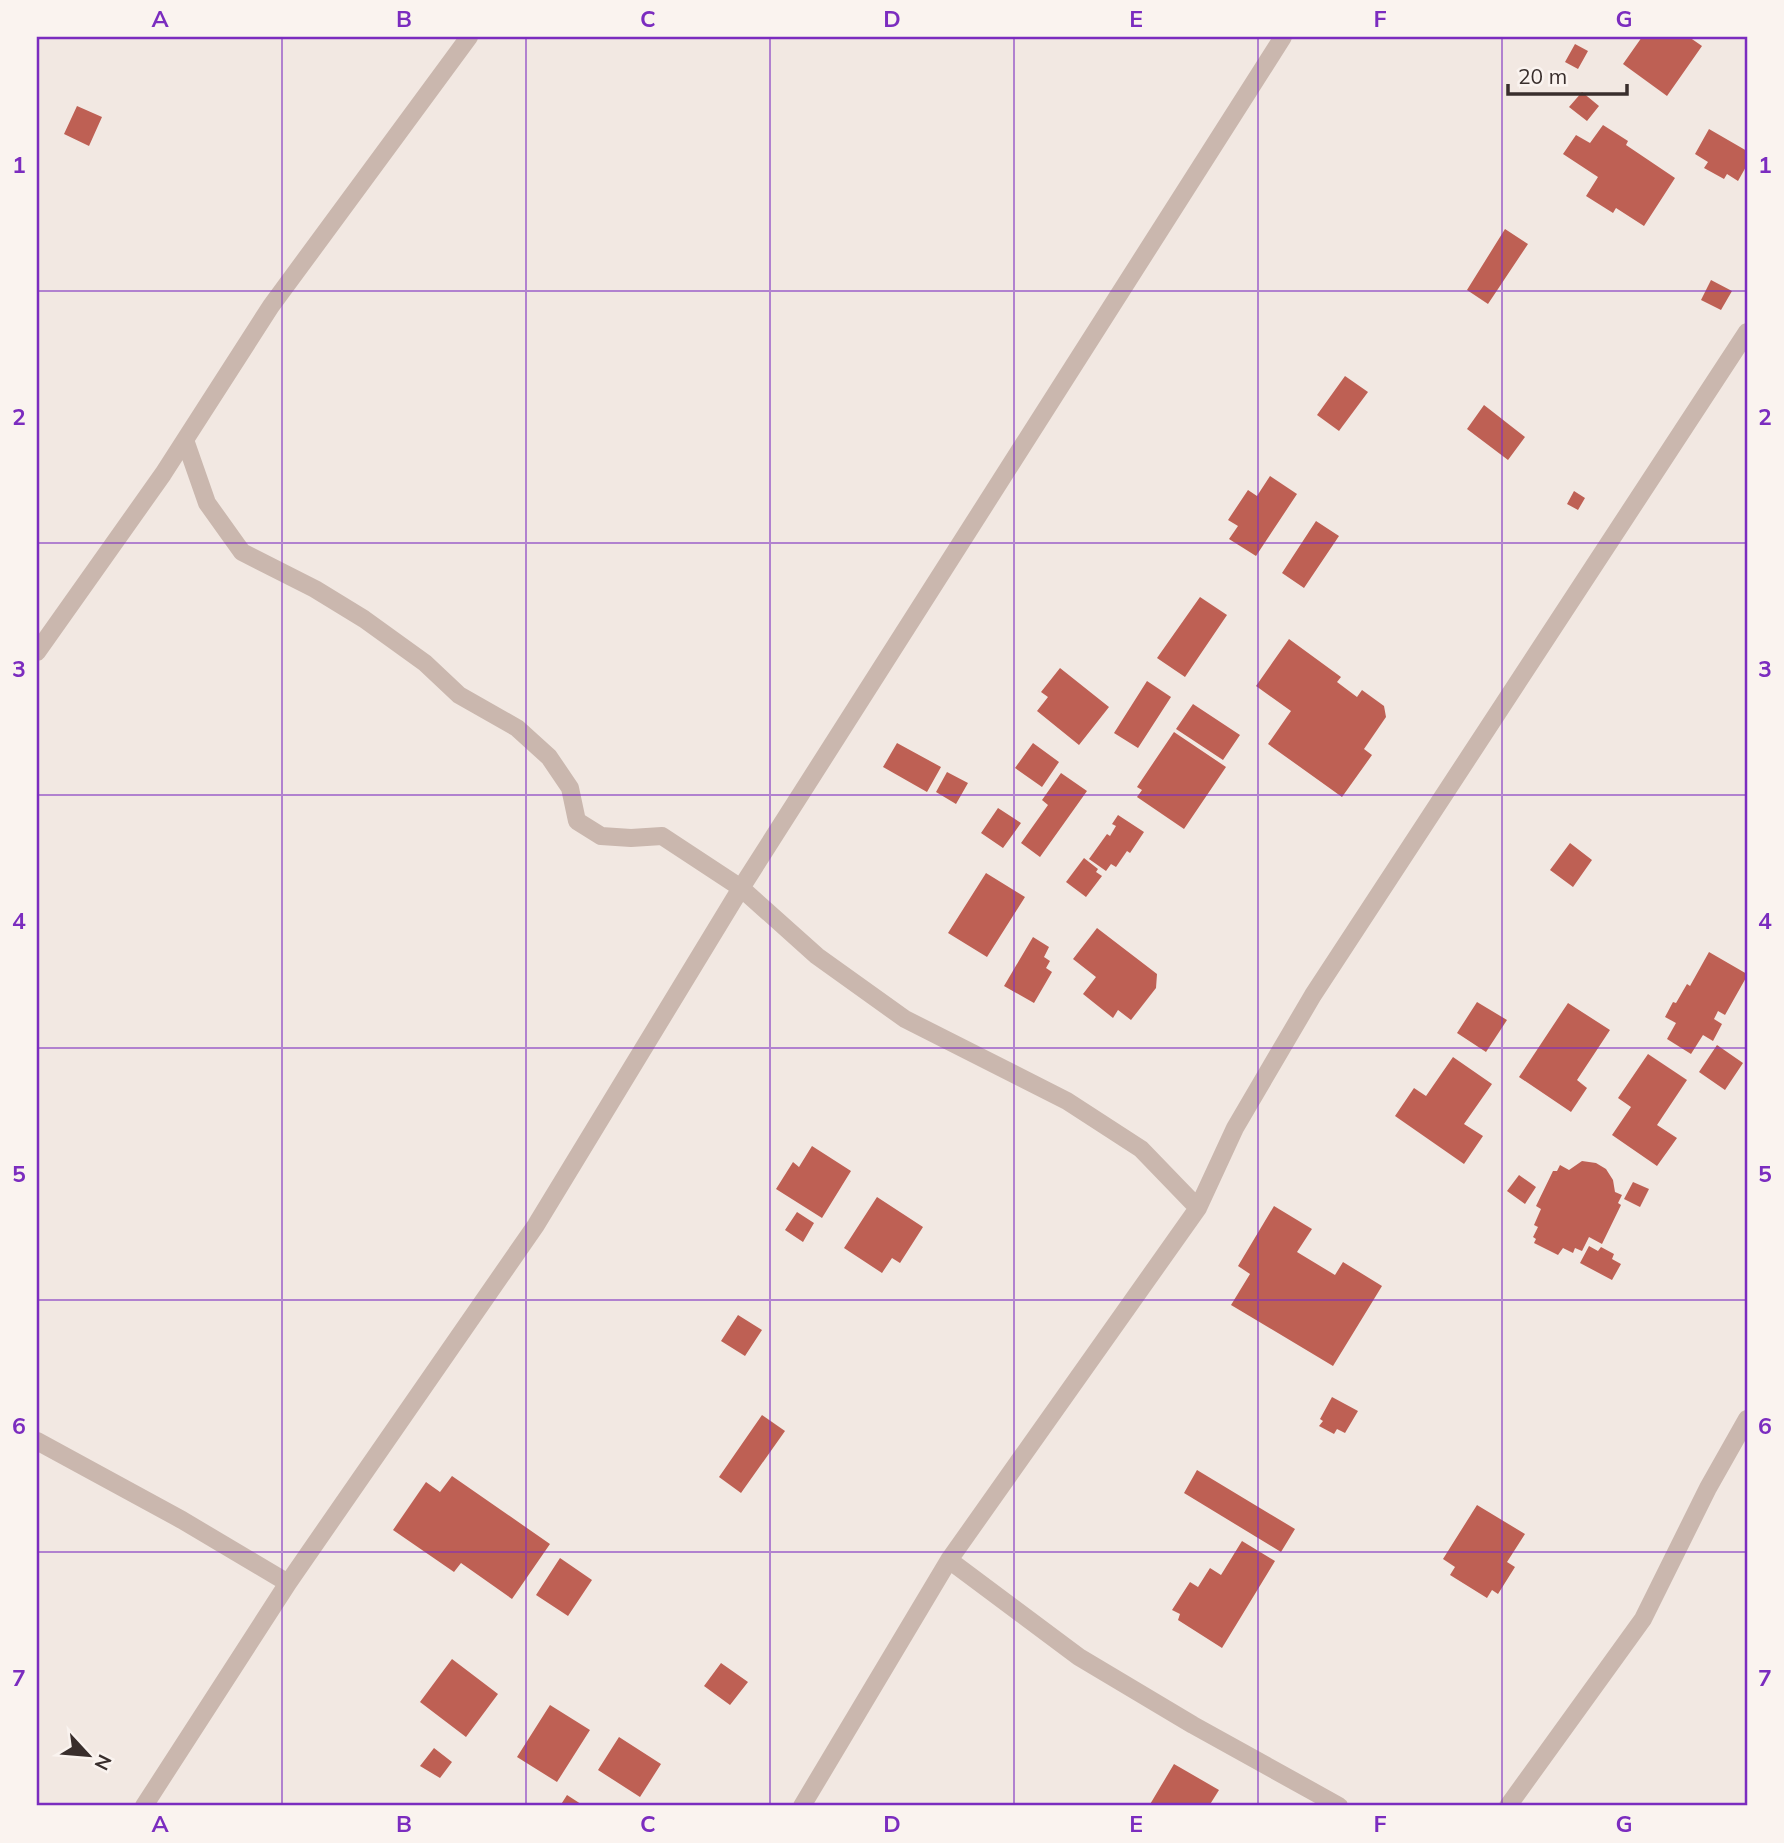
<svg xmlns="http://www.w3.org/2000/svg" width="1784" height="1843" font-family="Mulish,sans-serif">
<style>
.building{fill:#be6054}
.lines{fill:none;stroke-linecap:round;stroke-linejoin:round}
.minor{stroke:#cab7ae;stroke-width:18}
.grid{fill:none;stroke:#7b2cbf;stroke-width:2;stroke-opacity:0.55}
.neatline{fill:none;stroke:#7b2cbf;stroke-width:2.5}
.grid-label{font-size:23px;text-anchor:middle;font-weight:bold;fill:#7b2cbf}
</style>
<rect width="100%" height="100%" fill="#f2e8e2"/>
<path class="building" d="M1642 37H1689L1702 46 1667 96 1623 64Z
M1575 44 1588 51 1578 69 1565 62Z
M1582 92 1599 106 1587 121 1569 107Z
M77 106 102 117 89 146 64 134Z
M1603 125 1628 141 1626 145 1675 178 1644 226 1616 208 1613 213 1586 196 1598 177 1563 154 1576 135 1590 143Z
M1709 129 1747 151V165L1738 181 1727 174 1724 179 1704 168 1708 162 1695 154Z
M1505 229 1528 244 1488 304 1467 290Z
M1711 280 1732 291 1721 310 1701 300Z
M1345 376 1368 392 1339 431 1317 415Z
M1484 405 1525 437 1508 460 1467 429Z
M1270 476 1297 494 1256 556 1229 539 1238 526 1228 520 1248 490 1257 496Z
M1574 491 1585 498 1578 510 1567 504Z
M1316 521 1339 536 1304 588 1282 573Z
M1200 597 1227 615 1185 677 1157 658Z
M1289 639 1341 677 1337 682 1357 697 1362 690 1384 706 1386 717 1364 749 1372 755 1342 797 1268 744 1291 711 1256 686Z
M1060 668 1109 707 1079 745 1037 711 1048 697 1041 692Z
M1147 681 1171 697 1138 748 1114 733Z
M1193 704 1240 735 1223 760 1176 729Z
M1174 732 1226 767 1184 829 1137 797 1142 790 1137 787Z
M897 743 941 767 927 792 883 767Z
M1033 743 1059 762 1042 787 1015 768Z
M947 772 968 783 956 804 936 792Z
M1061 773 1087 791 1040 857 1021 843 1048 805 1042 800Z
M998 808 1021 823 1003 848 981 833Z
M1118 815 1144 832 1130 853 1127 851 1116 867 1111 864 1106 871 1089 859 1107 834 1110 836 1116 826 1112 824Z
M1570 843 1592 860 1573 887 1550 870Z
M1084 858 1098 869 1096 872 1102 876 1086 897 1066 882Z
M986 873 1025 897 987 957 948 933Z
M1097 928 1157 974 1156 988 1131 1020 1118 1010 1113 1018 1083 994 1096 977 1073 959Z
M1033 937 1049 947 1044 957 1050 961 1046 968 1052 972 1034 1003 1004 986Z
M1709 952 1747 974V976L1725 1015 1718 1011 1714 1019 1722 1024 1713 1041 1703 1035 1691 1054 1667 1039 1676 1023 1665 1017 1673 1002 1676 1003 1687 984 1690 986Z
M1477 1002 1507 1020 1486 1052 1457 1033Z
M1568 1003 1610 1030 1577 1080 1587 1088 1571 1112 1519 1077Z
M1717 1045 1743 1063 1725 1090 1699 1072Z
M1648 1054 1687 1080 1657 1125 1677 1138 1657 1166 1612 1135 1631 1107 1618 1098Z
M1453 1057 1492 1084 1464 1124 1483 1136 1464 1164 1395 1116 1414 1088 1426 1096Z
M812 1146 851 1171 822 1218 776 1189 793 1162 799 1167Z
M1582 1161 1596 1163 1606 1169 1613 1180 1615 1192 1622 1195 1618 1203 1621 1205 1602 1244 1589 1237 1582 1251 1575 1248 1573 1253 1563 1248 1558 1255 1534 1243 1536 1239 1533 1237 1538 1227 1534 1225 1541 1209 1536 1206 1553 1171H1557L1560 1165 1569 1170Z
M1519 1175 1536 1187 1525 1204 1507 1191Z
M1633 1182 1649 1189 1640 1207 1624 1199Z
M877 1197 923 1227 900 1263 892 1258 882 1273 844 1248Z
M1274 1206 1312 1229 1297 1252 1335 1275 1343 1262 1382 1286 1333 1366 1231 1305 1250 1274 1238 1266Z
M797 1212 814 1223 803 1242 785 1230Z
M1589 1246 1598 1251 1601 1247 1614 1254 1612 1259 1621 1264 1612 1280 1580 1263Z
M738 1315 762 1330 745 1356 721 1341Z
M1332 1397 1358 1411 1345 1433 1337 1429 1334 1434 1319 1426 1323 1421 1320 1419Z
M762 1415 785 1431 741 1493 719 1477Z
M1197 1470 1295 1529 1281 1552 1184 1493Z
M452 1476 550 1544 512 1599 461 1563 454 1572 393 1530 426 1482 440 1492Z
M1477 1505 1525 1534 1507 1562 1515 1567 1498 1594 1492 1590 1487 1598 1450 1575 1455 1567 1443 1559Z
M1242 1541 1275 1561 1222 1648 1178 1620 1180 1614 1172 1610 1190 1582 1198 1587 1210 1568 1221 1575Z
M560 1558 592 1580 568 1616 536 1595Z
M452 1659 498 1694 466 1737 420 1702Z
M721 1663 748 1682 730 1705 704 1686Z
M550 1705 590 1730 557 1782 517 1757Z
M619 1737 661 1764 640 1797 598 1770Z
M434 1748 452 1762 440 1778 420 1766Z
M1174 1764 1219 1790 1209 1806H1149Z
M567 1795 584 1806H560Z"/>
<g class="lines">
<path class="minor" d="M185 440 207 503 242 552 315 589 364 619 425 663 459 695 517 728 549 757 570 788 577 821 601 836 631 838 662 836 741 888 817 956 905 1019 1067 1101 1141 1149 1198 1208
M37 652 163 474 271 306 469 37
M37 1441 182 1520 288 1583
M949 1560 1079 1657 1193 1725 1339 1806
M144 1806 288 1583 536 1225 741 888 1283 37
M802 1806 949 1560 1198 1208 1235 1128 1313 995 1747 332
M1508 1806 1643 1619 1708 1488 1747 1419"/>
</g>
<path class="grid" d="M282 37V1806M526 37V1806M770 37V1806M1014 37V1806M1258 37V1806M1502 37V1806M37 291H1747M37 543H1747M37 795H1747M37 1048H1747M37 1300H1747M37 1552H1747"/>
<rect width="1784" height="1843" fill="none" stroke="#faf3ef" stroke-width="77"/>
<g transform="translate(88 1755) rotate(116)" stroke="#faf3ef" stroke-width="5" paint-order="stroke">
<path d="M0-5L12 26L0 18L-12 26Z" fill="#392e2c"/>
<text y="-10" font-size="19" font-weight="bold" text-anchor="middle" fill="#392e2c">N</text>
</g>
<path d="M1508 84v10h119v-10" fill="none" stroke="#392e2c" stroke-width="3.5"/>
<text x="1518" y="84" font-size="21" fill="#392e2c" stroke="#faf3ef" stroke-width="5" paint-order="stroke">20 m</text>
<rect x="38" y="38" width="1708" height="1766" class="neatline"/>
<g class="grid-label">
<text x="160" y="27">A</text>
<text x="404" y="27">B</text>
<text x="648" y="27">C</text>
<text x="892" y="27">D</text>
<text x="1136" y="27">E</text>
<text x="1380" y="27">F</text>
<text x="1624" y="27">G</text>
<text x="19" y="173">1</text>
<text x="1765" y="173">1</text>
<text x="19" y="425">2</text>
<text x="1765" y="425">2</text>
<text x="19" y="677">3</text>
<text x="1765" y="677">3</text>
<text x="19" y="929">4</text>
<text x="1765" y="929">4</text>
<text x="19" y="1182">5</text>
<text x="1765" y="1182">5</text>
<text x="19" y="1434">6</text>
<text x="1765" y="1434">6</text>
<text x="19" y="1686">7</text>
<text x="1765" y="1686">7</text>
<text x="160" y="1832">A</text>
<text x="404" y="1832">B</text>
<text x="648" y="1832">C</text>
<text x="892" y="1832">D</text>
<text x="1136" y="1832">E</text>
<text x="1380" y="1832">F</text>
<text x="1624" y="1832">G</text>
</g>
</svg>
